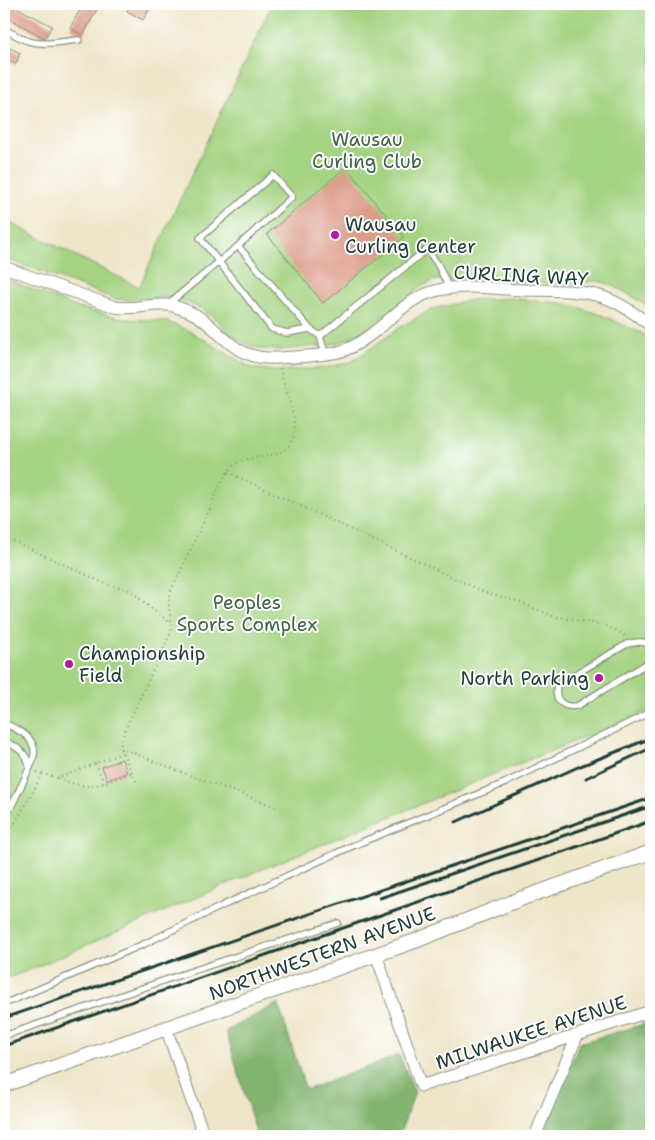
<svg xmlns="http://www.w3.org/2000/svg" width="655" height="1140" font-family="'Shantell Sans',sans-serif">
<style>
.green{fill:#a4d381;stroke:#62885a}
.forest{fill:#83b56f;stroke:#517952}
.building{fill:#dd9d8b}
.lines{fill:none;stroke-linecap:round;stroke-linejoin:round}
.service-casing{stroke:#87927f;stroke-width:8}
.minor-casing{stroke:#87927f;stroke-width:13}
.tertiary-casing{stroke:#87927f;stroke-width:16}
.path{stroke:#87927f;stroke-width:2;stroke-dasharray:1 4;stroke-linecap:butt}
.service{stroke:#fff;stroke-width:5.5}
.minor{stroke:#fff;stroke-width:11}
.tertiary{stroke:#fff;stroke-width:14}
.rail{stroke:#1f3d34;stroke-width:3}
.poi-dot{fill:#b5179e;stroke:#fff;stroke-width:2}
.labels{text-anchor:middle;stroke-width:4;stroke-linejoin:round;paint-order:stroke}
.park-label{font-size:19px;fill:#406247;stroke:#fff}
.poi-label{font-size:19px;fill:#1f3d34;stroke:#fff;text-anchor:start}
.street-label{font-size:19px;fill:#1f3d34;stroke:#fff}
</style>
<rect width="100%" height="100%" fill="#fff"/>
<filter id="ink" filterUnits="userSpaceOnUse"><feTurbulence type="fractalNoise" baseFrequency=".02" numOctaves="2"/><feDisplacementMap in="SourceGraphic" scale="10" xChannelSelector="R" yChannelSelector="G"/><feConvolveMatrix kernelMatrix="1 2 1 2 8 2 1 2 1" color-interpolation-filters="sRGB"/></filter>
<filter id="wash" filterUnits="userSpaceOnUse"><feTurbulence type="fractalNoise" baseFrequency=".0096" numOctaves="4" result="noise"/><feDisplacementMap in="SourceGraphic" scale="20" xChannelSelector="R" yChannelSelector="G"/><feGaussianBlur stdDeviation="1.12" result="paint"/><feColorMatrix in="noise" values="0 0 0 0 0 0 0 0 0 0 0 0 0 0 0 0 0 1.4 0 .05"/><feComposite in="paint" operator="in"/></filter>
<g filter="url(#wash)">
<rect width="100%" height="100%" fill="#efe6ca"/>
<path class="green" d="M272 4H651V309C636 299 611 280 592 281 587 282 581 283 576 284L464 280H436L424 285 366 330 344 341 330 345 281 350 260 349 243 342 232 336 214 318 202 309 186 302 162 297 130 300 115 299 4 258V220L139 287Z
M4 278 76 307 125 319 166 321 190 331 251 368 275 371 323 368 351 362 399 328 432 309 472 300 510 298 569 304 604 316 643 334 651 340V710L255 872 27 971 4 979Z"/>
<path class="forest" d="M278 1003 306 1090 399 1055 415 1092 399 1136H257L226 1031Z
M651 1022V1107L639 1136H543L579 1043Z"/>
<g id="blocks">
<path class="building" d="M4 4H10L52 26 45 38 4 16Z
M83 4H100L83 35 70 28Z
M131 4H152L143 20 127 11Z
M10 48 20 53 16 64 5 59Z
M346 167 404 237 323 303 267 234Z
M122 759 127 773 107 780 102 767Z"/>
</g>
</g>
<g filter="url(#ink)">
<use href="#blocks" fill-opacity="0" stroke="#87927f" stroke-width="1"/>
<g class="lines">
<defs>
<path id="service" d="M4 29C12 33 20 38 28 41 44 46 63 41 79 40
M238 246 292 197 273 175 200 238 272 329 287 333 310 329
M167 305 238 246 310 329 320 336 325 354
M320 336 427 249 438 265 449 288
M651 646C644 640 636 642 627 644L557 685C554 700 562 708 577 706L651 661
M4 723C16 729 37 737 34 755 33 761 30 768 27 773 22 785 16 797 10 809L4 806
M4 741C16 746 28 753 29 767
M4 1004 144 944 226 904 350 847 505 783 651 712
M4 1036 177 976 338 923"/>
<path id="minor" d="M4 267 115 307C131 310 145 305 160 305 171 304 180 308 190 312 207 319 217 334 231 344 244 355 261 359 277 358 296 357 328 356 345 350 356 346 365 339 374 332 391 319 406 302 426 294 453 282 494 289 523 290 549 291 578 289 603 297 621 303 636 314 651 326
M376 954 421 1086 651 1011
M166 1028 204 1136
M535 1136 577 1036"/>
<path id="tertiary" d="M4 1085 415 941 523 898 651 852"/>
</defs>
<use href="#service" class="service-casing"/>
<use href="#minor" class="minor-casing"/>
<use href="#tertiary" class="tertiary-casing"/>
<path class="path" d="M228 472 484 592 519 602 553 616 603 625 616 630 625 636
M4 537 106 584 130 590 153 610 171 623
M120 749 135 753 155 762 276 807
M96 763 104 784
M37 772 58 778 122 753
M58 778C92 792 99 785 131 773
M136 781 120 747 125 730 171 632C173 617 166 608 170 593 183 566 195 539 208 513 215 498 221 478 233 466 250 450 282 466 293 438 300 421 283 387 280 368
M4 832 10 830 12 828 34 790 42 774"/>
<use href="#service" class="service"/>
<use href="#minor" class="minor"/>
<use href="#tertiary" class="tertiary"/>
<path class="rail" d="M586 778 651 748
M456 822 578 767 651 738
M380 898 651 806
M4 1018 651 798
M4 1046 651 821"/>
</g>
</g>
<g class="poi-dot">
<circle cx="335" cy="235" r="5"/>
<circle cx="69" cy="664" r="5"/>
<circle cx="599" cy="678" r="5"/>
</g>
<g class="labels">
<g class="park-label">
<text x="367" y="146">Wausau<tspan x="367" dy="22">Curling Club</tspan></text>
<text x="247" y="609">Peoples<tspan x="247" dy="22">Sports Complex</tspan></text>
</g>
<g class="poi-label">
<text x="345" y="231">Wausau<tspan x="345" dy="22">Curling Center</tspan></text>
<text x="79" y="660">Championship<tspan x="79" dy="22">Field</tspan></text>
<text x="589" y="685" text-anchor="end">North Parking</text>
</g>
<g class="street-label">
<text transform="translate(521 275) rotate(3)" y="7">CURLING WAY</text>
<text transform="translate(322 953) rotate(-20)" y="7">NORTHWESTERN AVENUE</text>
<text transform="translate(531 1032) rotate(-18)" y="7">MILWAUKEE AVENUE</text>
</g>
</g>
<rect width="655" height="1140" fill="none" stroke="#fff" stroke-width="20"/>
</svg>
